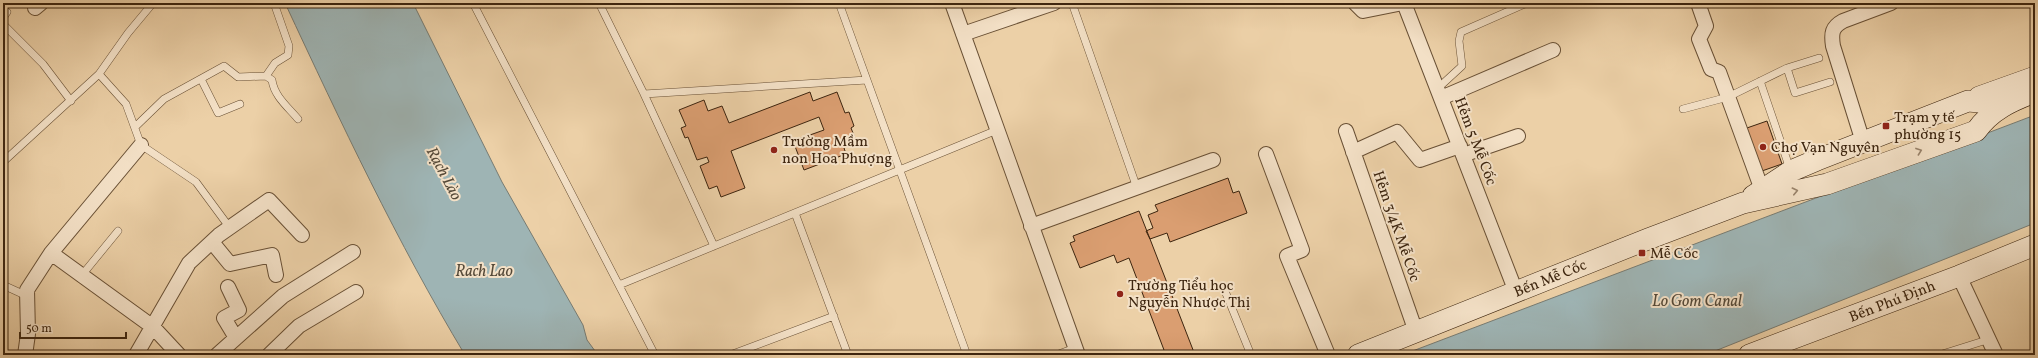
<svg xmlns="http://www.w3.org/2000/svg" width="2038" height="358" font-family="Vollkorn,serif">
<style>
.water{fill:#9eb4b4;stroke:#777b72}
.building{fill:#da9e71;stroke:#3d250f}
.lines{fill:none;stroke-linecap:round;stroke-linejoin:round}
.lane-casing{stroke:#695035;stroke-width:8}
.street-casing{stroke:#695035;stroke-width:16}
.secondary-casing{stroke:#3d250f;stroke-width:22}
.lane{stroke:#f3e0c6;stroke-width:7}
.street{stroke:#f3e0c6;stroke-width:14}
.secondary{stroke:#f3e0c6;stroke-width:21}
.oneway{stroke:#98826a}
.poi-dot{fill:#8f2418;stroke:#f3e0c6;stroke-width:1.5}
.labels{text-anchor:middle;stroke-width:4;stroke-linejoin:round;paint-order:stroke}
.poi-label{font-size:15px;fill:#3d250f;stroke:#f3e0c6;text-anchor:start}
.street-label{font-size:15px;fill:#3d250f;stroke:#f3e0c6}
.water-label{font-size:16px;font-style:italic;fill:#554938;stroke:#f3e0c6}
</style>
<rect width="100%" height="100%" fill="#ecd0a7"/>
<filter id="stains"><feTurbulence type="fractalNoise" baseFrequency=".005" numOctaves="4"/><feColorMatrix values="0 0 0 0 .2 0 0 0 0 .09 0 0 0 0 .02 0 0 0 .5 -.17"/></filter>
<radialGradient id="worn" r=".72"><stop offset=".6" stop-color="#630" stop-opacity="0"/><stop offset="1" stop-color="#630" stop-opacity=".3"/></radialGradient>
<path class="water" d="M285 3H413L502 182 583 325 587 340 598 355H465C397 242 341 123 285 3Z
M2035 115V223L1705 355H1402Z"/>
<path class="building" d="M810 92 813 101 837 92 845 113 849 112 854 126 851 128 857 143 844 148 846 154 804 170 793 141 824 130 819 117 731 151 745 188 721 197 717 186 709 189 700 166 709 162 707 157 697 160 688 137 685 138 681 128 686 126 679 110 704 100 708 111 722 106 729 123Z
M1767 121 1782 164 1759 172 1744 129Z
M1228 178 1233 193 1239 191 1247 213 1170 242 1167 233 1150 239 1146 231 1153 228 1148 215 1158 211 1155 205Z
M1139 211 1150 239 1195 355H1153L1164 350 1129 258 1117 263 1114 255 1080 268 1070 243 1075 241 1073 236Z"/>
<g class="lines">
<defs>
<path id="lane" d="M473 3 655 355
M599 3 644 94 714 246
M839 3 967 355
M1072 3 1137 188
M3 9 7 12 3 18
M3 24 43 64 71 101
M1787 68 1795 93 1830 82
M99 74 126 104 141 145 196 182 230 228
M266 76 275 63 288 55 289 46 274 3
M201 79 218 113 240 104
M1760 81 1790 169
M1437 89 1462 66 1459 41 1461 32 1527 3
M644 94 867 80
M1683 109 1728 97 1787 68 1819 58
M135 127 164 99 224 66 238 77 266 76 272 80C274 96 288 107 298 119
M3 162 99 74 128 33 153 3
M795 213 848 355
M82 275 118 231
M3 285 27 296
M619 285 997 130
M1225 291 1251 355
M730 355 834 316
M1056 355 1075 348
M1939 355 1990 339"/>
<path id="street" d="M952 3 1078 355
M1355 3 1363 11 1403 3
M1404 3 1516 292
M1698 3 1706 26 1699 39 1711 69 1719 72 1762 190
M35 8 41 3
M963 34 1054 3
M1441 98 1553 50
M1346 131 1416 332
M1863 142 1833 46C1831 33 1832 27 1843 21L1891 3
M1353 152 1397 132 1420 160 1460 146
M1266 154 1302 250 1287 256 1328 355
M1463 155 1518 136
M1031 226 1213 160
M212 242 230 264 272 255 276 275
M51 253 153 327 179 355
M1959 276 1996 355
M228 287 239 310 224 318 236 338
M25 355 28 334 27 290 51 253 141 145
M136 355 189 263 219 235 269 200 302 235
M217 355 283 296 353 252
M269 355 299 326 356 292"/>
<path id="secondary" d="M1979 97 2035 77
M1753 196 1791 171 1817 160 1968 101 1992 103 2009 101
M1358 355 1648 239 1743 203 1827 184 1976 131C1991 110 2011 101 2035 92
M1749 355 1959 276 2035 245"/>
</defs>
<use href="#lane" class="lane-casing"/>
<use href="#street" class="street-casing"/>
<use href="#secondary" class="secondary-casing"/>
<use href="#lane" class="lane"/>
<use href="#street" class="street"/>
<use href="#secondary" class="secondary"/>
</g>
<defs><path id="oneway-chevron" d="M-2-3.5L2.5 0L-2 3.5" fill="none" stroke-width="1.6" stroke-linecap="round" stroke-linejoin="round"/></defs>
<g class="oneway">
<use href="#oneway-chevron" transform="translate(1919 151) rotate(-20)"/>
<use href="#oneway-chevron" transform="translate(1795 191) rotate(-13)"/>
</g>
<g class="poi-dot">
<rect x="1882" y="122" width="8" height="8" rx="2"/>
<circle cx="1763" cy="147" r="4"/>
<circle cx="774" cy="150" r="4"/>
<rect x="1638" y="249" width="8" height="8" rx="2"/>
<circle cx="1120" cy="294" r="4"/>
</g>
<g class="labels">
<g class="poi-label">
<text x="1894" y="122">Trạm y tế<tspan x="1894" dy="17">phường 15</tspan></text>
<text x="782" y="146">Trường Mầm<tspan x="782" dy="17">non Hoa Phượng</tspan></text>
<text x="1771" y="152">Chợ Vạn Nguyên</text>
<text x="1650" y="258">Mễ Cốc</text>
<text x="1128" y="290">Trường Tiểu học<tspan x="1128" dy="17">Nguyễn Nhược Thị</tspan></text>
</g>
<g class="street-label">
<text transform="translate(1476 141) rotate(69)" y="5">Hẻm 5 Mễ Cốc</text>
<text transform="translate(1397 226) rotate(71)" y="5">Hẻm 3/4K Mễ Cốc</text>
<text transform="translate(1550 278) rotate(-22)" y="5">Bến Mễ Cốc</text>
<text transform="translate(1892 301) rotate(-21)" y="5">Bến Phú Định</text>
</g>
<g class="water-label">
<text transform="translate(445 173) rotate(62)" y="6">Rạch Lào</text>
<text x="484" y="276">Rach Lao</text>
<text x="1697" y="306">Lo Gom Canal</text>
</g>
</g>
<rect width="2038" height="358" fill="none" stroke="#ecd0a7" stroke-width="16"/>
<rect x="4" y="4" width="2030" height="350" fill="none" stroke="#3d250f" stroke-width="2"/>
<rect x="8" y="8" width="2022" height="342" fill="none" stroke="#3d250f"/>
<path d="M20 332v6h106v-6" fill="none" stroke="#3d250f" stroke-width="2"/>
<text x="26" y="332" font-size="12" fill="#3d250f" stroke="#f3e0c6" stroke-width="3" paint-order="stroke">50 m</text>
<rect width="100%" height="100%" filter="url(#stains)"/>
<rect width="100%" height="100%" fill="url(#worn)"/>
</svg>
